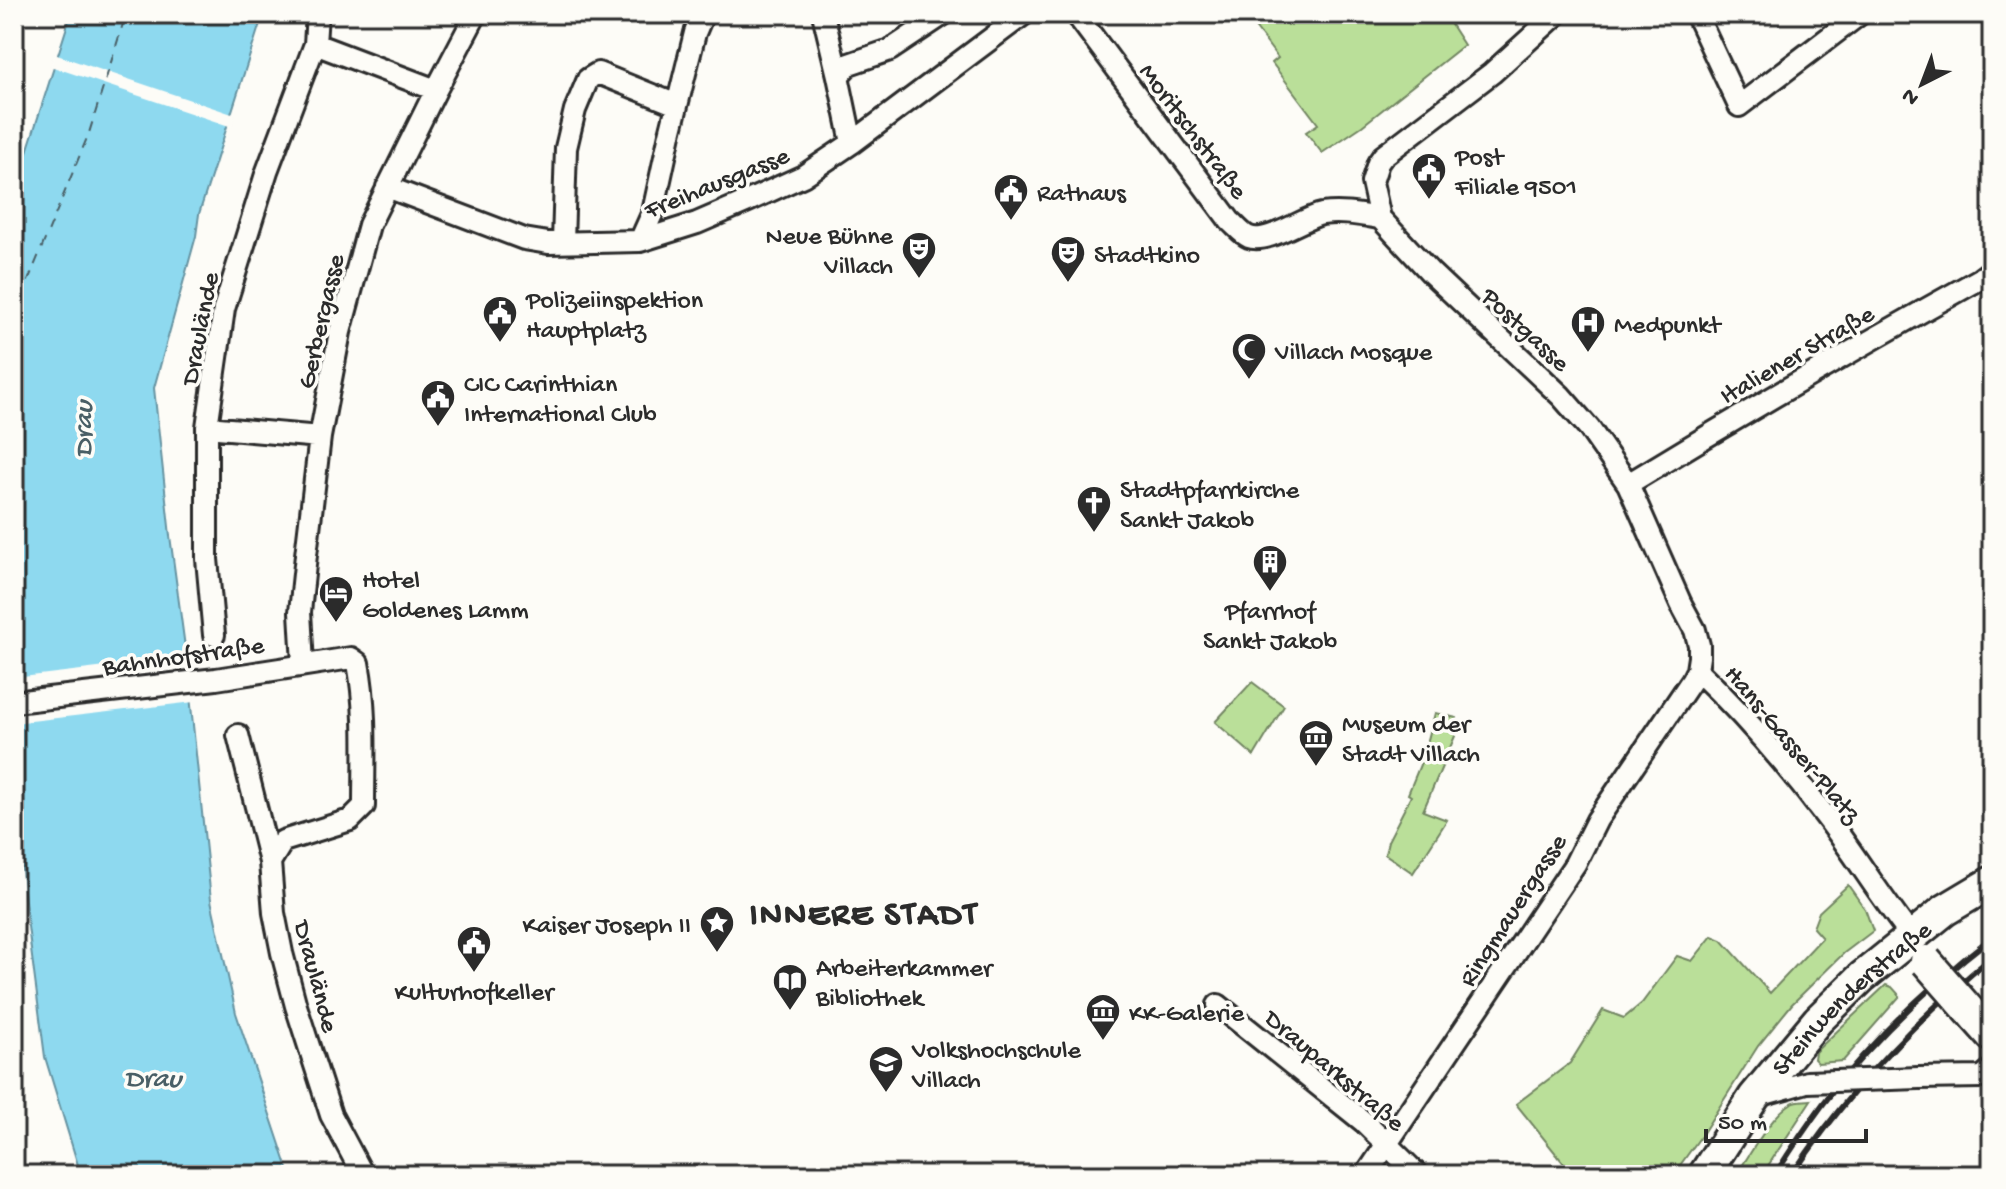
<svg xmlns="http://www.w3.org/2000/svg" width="2006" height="1189" font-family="'Gochi Hand',sans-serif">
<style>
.green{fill:#badf99;stroke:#728562;stroke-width:2}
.water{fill:#8ed9ef;stroke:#6693a1;stroke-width:2}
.pier{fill:#fdfcf7}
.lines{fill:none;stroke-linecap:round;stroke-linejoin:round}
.ferry{stroke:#495f66;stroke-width:2;stroke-dasharray:10 8;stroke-linecap:butt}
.minor-casing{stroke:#2b2b2b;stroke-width:26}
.secondary-casing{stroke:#2b2b2b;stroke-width:36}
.minor{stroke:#fdfcf7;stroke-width:20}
.secondary{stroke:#fdfcf7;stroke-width:30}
.rail{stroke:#2b2b2b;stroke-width:6}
.minor-bridge-casing{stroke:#2b2b2b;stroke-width:26;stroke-linecap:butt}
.secondary-bridge-casing{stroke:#2b2b2b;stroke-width:36;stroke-linecap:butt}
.minor-bridge{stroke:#fdfcf7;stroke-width:20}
.secondary-bridge{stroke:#fdfcf7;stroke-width:30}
.labels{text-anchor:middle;stroke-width:7;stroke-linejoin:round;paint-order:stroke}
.street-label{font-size:26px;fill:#2b2b2b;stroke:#fdfcf7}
.poi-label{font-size:26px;fill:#2b2b2b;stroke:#fdfcf7;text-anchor:start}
.water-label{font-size:28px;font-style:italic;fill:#495f66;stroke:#fdfcf7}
.district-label{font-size:34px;font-weight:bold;letter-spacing:2px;fill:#2b2b2b;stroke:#fdfcf7}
</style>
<rect width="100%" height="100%" fill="#fdfcf7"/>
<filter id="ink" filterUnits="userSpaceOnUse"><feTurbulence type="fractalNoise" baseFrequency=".0125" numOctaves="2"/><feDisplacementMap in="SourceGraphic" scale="16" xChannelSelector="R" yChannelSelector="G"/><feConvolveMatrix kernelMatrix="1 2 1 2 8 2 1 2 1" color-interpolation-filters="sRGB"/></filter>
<g filter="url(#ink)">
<path class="green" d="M1245 14H1444L1464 45 1362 126 1322 153 1306 132 1318 124 1272 63 1278 58Z
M1252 682 1284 706 1254 756 1215 722Z
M1435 713 1457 718 1458 729 1423 811 1447 820 1413 873 1385 854 1388 841 1411 796 1408 794 1424 755Z
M1848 885 1865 909 1873 931 1844 953 1792 1004 1758 1046 1701 1136 1673 1175H1573L1516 1104 1570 1063 1603 1010 1624 1018 1642 1003 1677 956 1692 961 1712 936 1722 940 1770 993 1822 938 1813 928 1819 912Z
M1886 985 1892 987 1900 996 1843 1061 1818 1063 1814 1059 1815 1052Z
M1811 1100 1762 1175H1736C1750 1155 1771 1115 1792 1103 1798 1100 1804 1101 1811 1100Z"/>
<path class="water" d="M71 14H263L199 214 196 236 154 388 170 536 185 647 211 900 236 1013 290 1175H81L45 1057 26 911 14 787V229L17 219 19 177Z"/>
<path class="pier" d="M54 54 235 115 232 127 50 66Z
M190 657 194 702 14 723V678Z"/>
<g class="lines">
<path class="ferry" d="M14 315 89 133 126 14"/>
<defs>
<path id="minor" d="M823 14 838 76 852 143
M1076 14 1230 221C1236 226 1242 234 1249 237 1268 244 1303 218 1322 214 1342 211 1361 215 1380 218
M1696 14 1739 106 1860 14
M315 44 436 90
M838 76 849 64 890 50 944 14
M387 187 524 239 548 243 640 241 697 223 748 201 803 176 852 143 1024 14
M640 241 653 212 670 134 695 33 703 14
M563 242 566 148 575 110 588 79 598 73 677 105
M207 427 320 437
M1628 484C1744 413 1861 345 1980 279L1992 270
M214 635 207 559V427L224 309 267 171 315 44 317 14
M303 664 300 612 306 555 320 437 340 332 369 225 436 90 476 14
M1697 670C1744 715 1787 765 1826 817 1856 856 1881 898 1912 937
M14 702 216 679 351 658 358 663C367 709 364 758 364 806L350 820 283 841 270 862
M238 735 270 862 274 913 282 953 296 1006 331 1115 363 1175
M1218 1005 1364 1122 1418 1175
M1919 1078 1982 1077 1992 1069
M1754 1097 1807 1082
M1366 1175 1575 864 1597 820 1692 680 1697 670 1699 657V645L1695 630 1681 604 1628 484 1589 428 1561 396 1431 273 1380 218 1372 182 1378 163 1383 156 1492 73 1557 14"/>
<g id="secondary">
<path d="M1975 1017 1992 1036"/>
<path id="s1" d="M1704 1175 1754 1097 1818 1020 1862 977 1945 910 1992 882"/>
</g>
</defs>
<use href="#minor" class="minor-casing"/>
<use href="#secondary" class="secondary-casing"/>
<use href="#minor" class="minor"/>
<use href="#secondary" class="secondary"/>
<path class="rail" d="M1775 1175C1790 1151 1806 1127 1823 1104 1871 1041 1930 985 1992 937
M1792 1175C1847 1092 1915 1020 1992 957"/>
<defs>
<path id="minor-bridge" d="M1807 1082 1919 1078"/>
<path id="secondary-bridge" d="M1926 961 1975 1017"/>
</defs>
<use href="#minor-bridge" class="minor-bridge-casing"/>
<use href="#secondary-bridge" class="secondary-bridge-casing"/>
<use href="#minor-bridge" class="minor-bridge"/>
<use href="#secondary-bridge" class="secondary-bridge"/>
</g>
</g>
<defs>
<symbol id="civic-pin" viewBox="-11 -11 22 30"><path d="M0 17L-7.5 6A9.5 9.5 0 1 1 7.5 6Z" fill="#2b2b2b" stroke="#fdfcf7"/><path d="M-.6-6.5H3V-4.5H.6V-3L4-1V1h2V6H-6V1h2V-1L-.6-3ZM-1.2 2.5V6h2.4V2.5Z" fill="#fff"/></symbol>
<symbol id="theatre-pin" viewBox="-11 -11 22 30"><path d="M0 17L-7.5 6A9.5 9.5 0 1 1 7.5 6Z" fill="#2b2b2b" stroke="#fdfcf7"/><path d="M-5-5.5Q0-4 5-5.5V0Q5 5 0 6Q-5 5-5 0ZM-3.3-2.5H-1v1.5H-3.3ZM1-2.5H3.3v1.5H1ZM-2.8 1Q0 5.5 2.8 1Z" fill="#fff"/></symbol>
<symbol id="hospital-pin" viewBox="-11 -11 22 30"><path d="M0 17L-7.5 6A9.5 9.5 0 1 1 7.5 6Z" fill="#2b2b2b" stroke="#fdfcf7"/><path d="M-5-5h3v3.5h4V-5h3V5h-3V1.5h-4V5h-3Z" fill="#fff"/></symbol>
<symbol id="mosque-pin" viewBox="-11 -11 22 30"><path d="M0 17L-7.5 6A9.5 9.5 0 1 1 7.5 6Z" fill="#2b2b2b" stroke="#fdfcf7"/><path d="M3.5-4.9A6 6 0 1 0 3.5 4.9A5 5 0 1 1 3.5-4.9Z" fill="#fff"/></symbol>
<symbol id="church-pin" viewBox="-11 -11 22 30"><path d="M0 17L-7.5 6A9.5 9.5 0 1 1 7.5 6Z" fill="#2b2b2b" stroke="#fdfcf7"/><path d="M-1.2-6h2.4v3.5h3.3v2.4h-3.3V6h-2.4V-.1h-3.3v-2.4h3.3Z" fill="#fff"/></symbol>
<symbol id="building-pin" viewBox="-11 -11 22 30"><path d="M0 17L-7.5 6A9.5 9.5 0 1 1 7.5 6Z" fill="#2b2b2b" stroke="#fdfcf7"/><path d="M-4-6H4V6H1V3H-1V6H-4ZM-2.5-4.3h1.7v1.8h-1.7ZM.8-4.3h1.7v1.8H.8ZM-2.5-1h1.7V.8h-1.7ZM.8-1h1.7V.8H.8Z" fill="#fff"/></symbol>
<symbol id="hotel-pin" viewBox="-11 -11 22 30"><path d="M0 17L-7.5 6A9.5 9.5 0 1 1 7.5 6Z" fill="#2b2b2b" stroke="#fdfcf7"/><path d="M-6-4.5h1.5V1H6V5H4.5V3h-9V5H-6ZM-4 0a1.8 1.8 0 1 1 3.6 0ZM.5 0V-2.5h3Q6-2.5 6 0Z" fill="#fff"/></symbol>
<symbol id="museum-pin" viewBox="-11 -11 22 30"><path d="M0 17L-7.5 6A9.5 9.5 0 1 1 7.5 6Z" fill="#2b2b2b" stroke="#fdfcf7"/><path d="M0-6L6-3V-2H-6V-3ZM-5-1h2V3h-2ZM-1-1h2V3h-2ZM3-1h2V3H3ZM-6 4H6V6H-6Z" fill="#fff"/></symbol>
<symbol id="sight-pin" viewBox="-11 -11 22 30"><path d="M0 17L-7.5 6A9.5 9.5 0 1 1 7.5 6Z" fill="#2b2b2b" stroke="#fdfcf7"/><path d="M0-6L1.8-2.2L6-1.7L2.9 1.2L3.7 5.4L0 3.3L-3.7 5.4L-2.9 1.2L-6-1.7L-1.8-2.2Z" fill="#fff"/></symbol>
<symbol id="library-pin" viewBox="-11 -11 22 30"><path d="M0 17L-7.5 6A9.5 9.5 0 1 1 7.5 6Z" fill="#2b2b2b" stroke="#fdfcf7"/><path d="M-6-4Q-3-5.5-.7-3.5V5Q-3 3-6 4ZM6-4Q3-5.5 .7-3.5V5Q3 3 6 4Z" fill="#fff"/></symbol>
<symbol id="school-pin" viewBox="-11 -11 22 30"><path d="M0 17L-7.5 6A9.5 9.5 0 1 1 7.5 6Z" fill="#2b2b2b" stroke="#fdfcf7"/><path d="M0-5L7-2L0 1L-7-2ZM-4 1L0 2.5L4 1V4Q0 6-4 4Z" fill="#fff"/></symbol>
</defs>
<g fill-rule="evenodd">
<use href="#civic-pin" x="1409" y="150" width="40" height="54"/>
<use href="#civic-pin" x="991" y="171" width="40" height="54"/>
<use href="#theatre-pin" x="899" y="229" width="40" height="54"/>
<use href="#theatre-pin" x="1048" y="233" width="40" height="54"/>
<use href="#civic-pin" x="480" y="293" width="40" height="54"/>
<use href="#hospital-pin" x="1568" y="303" width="40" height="54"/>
<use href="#mosque-pin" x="1229" y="330" width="40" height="54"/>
<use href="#civic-pin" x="418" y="377" width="40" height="54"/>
<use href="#church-pin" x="1074" y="483" width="40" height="54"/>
<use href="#building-pin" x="1250" y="542" width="40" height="54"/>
<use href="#hotel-pin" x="316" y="573" width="40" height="54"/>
<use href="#museum-pin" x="1296" y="717" width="40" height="54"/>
<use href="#sight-pin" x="697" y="903" width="40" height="54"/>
<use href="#civic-pin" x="454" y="923" width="40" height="54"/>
<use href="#library-pin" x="770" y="961" width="40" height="54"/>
<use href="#museum-pin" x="1083" y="991" width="40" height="54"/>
<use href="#school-pin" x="866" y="1043" width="40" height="54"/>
</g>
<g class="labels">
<g class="street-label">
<text transform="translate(1195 130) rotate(53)" y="9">Moritschstraße</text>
<text transform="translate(716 181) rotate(-22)" y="9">Freihausgasse</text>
<text transform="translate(319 321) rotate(-77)" y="9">Gerbergasse</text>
<text transform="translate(198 328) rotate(-79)" y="9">Draulände</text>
<text transform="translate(1527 328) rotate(43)" y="9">Postgasse</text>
<text transform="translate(1796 353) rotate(-30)" y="9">Italiener Straße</text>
<text transform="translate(183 654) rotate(-8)" y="9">Bahnhofstraße</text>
<text transform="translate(1794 743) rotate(50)" y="9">Hans-Gasser-Platz</text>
<text transform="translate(1511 909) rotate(-57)" y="9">Ringmauergasse</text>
<text transform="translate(318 976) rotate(75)" y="9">Draulände</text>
<text dy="9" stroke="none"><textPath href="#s1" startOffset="232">Steinwenderstraße</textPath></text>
<text transform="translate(1336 1069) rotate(40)" y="9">Drauparkstraße</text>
</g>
<g class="poi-label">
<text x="1455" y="164">Post<tspan x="1455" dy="30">Filiale 9501</tspan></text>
<text x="1037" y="200">Rathaus</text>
<text x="893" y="243" text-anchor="end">Neue Bühne<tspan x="893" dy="30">Villach</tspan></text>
<text x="1094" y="262">Stadtkino</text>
<text x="526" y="307">Polizeiinspektion<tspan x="526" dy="30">Hauptplatz</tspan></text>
<text x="1614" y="332">Medpunkt</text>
<text x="1275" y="359">Villach Mosque</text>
<text x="464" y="391">CIC Carinthian<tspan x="464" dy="30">International Club</tspan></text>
<text x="1120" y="497">Stadtpfarrkirche<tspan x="1120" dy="30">Sankt Jakob</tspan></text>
<text x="362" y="587">Hotel<tspan x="362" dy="30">Goldenes Lamm</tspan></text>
<text x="1270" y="618" text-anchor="middle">Pfarrhof<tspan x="1270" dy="30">Sankt Jakob</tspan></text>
<text x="1342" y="731">Museum der<tspan x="1342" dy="30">Stadt Villach</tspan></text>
<text x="691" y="932" text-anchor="end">Kaiser Joseph II</text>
<text x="816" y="975">Arbeiterkammer<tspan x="816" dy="30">Bibliothek</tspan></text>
<text x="474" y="999" text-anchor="middle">Kulturhofkeller</text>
<text x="1129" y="1020">KK-Galerie</text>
<text x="912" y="1057">Volkshochschule<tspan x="912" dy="30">Villach</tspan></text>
</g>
<g class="water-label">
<text transform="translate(81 429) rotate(-90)" y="10">Drau</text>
<text x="153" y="1086">Drau</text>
</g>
<g class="district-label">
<text x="864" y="923">INNERE STADT</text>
</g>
</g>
<rect width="2006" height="1189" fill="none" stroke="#fdfcf7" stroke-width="48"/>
<rect x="24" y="24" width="1958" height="1141" fill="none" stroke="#2b2b2b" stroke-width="3" filter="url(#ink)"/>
<g transform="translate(1922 84) rotate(222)" stroke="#fdfcf7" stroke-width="6" paint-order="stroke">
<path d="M0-6L14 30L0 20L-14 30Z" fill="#2b2b2b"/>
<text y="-12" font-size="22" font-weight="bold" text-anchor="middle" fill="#2b2b2b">N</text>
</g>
<path d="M1706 1129v12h160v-12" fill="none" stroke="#2b2b2b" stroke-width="4"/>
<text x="1718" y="1129" font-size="24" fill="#2b2b2b" stroke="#fdfcf7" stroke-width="6" paint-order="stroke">50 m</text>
</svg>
